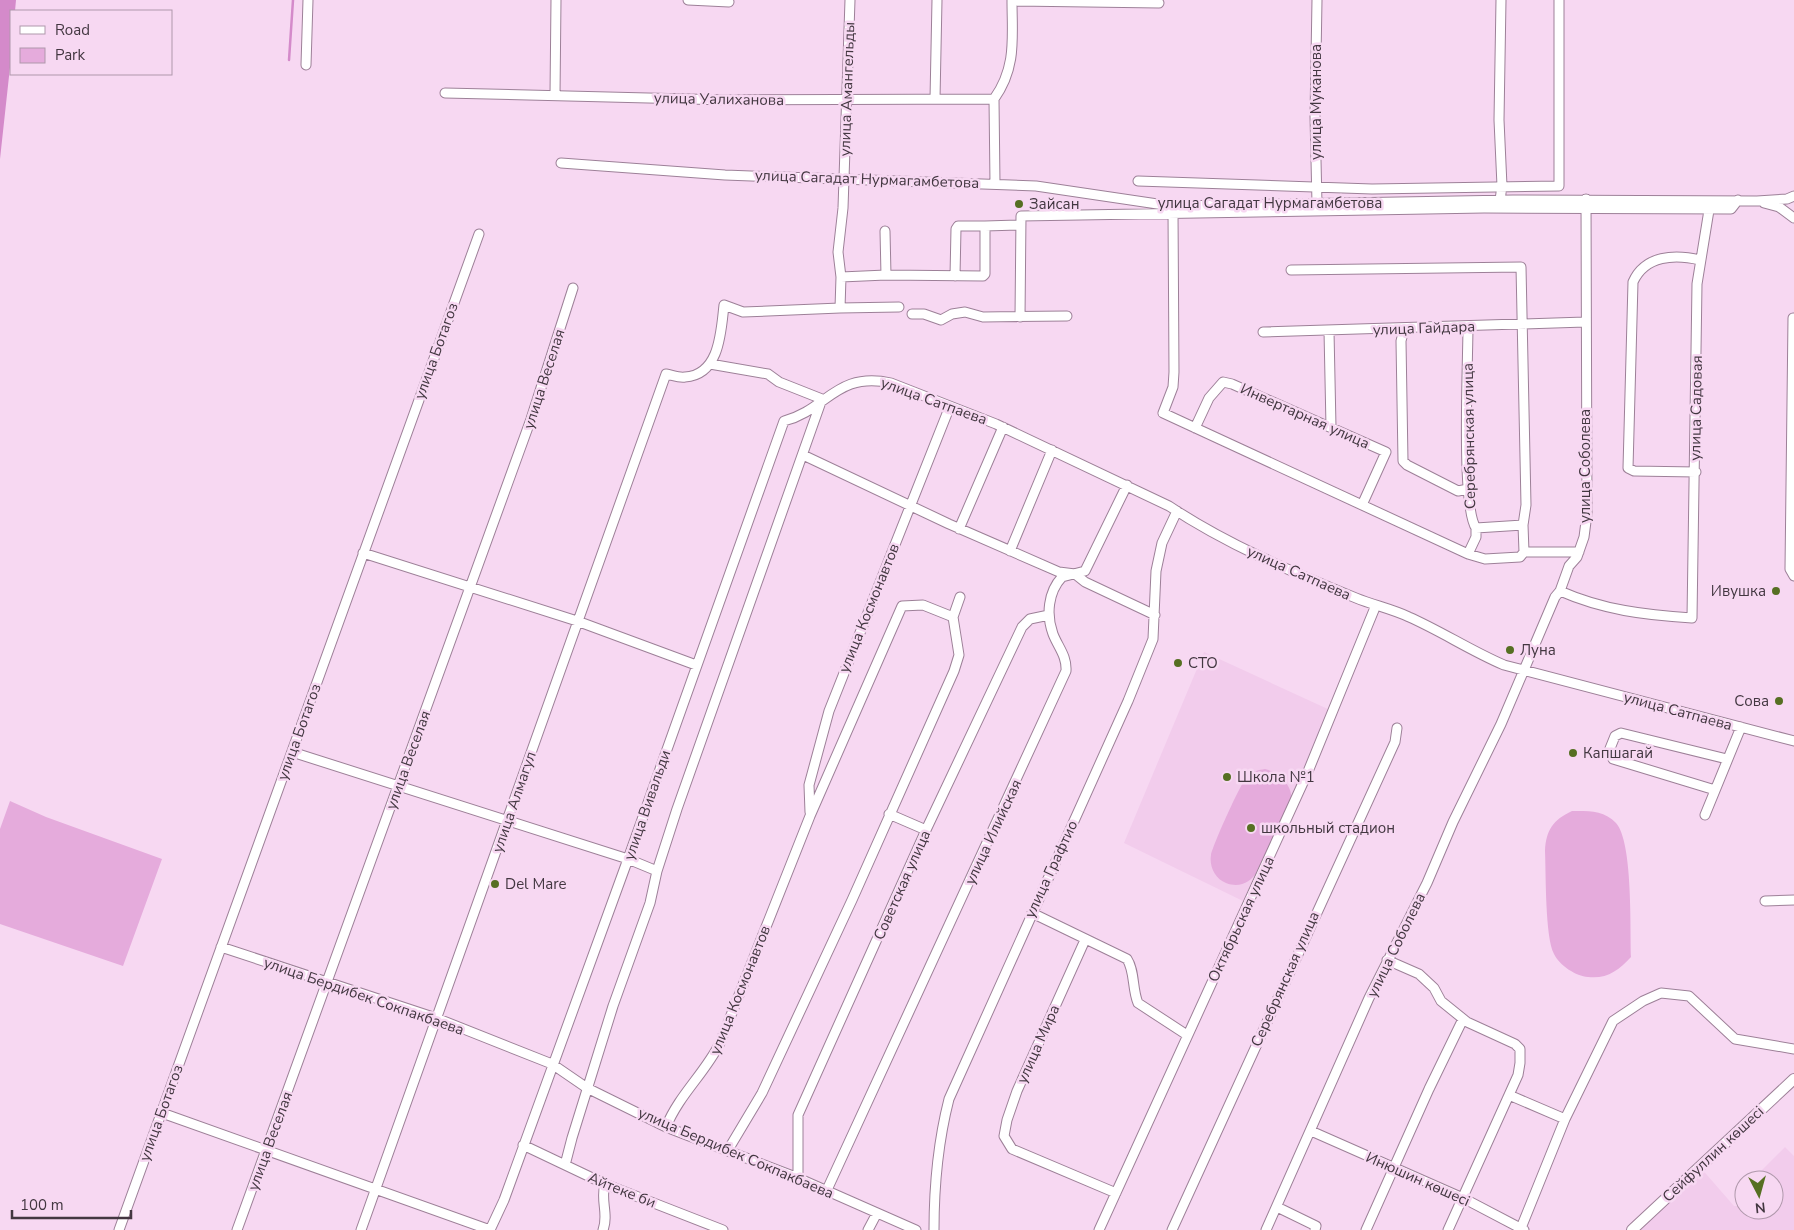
<svg xmlns="http://www.w3.org/2000/svg" width="1794" height="1230" font-family="'Nunito Sans',sans-serif">
<style>
.built{fill:#f2ccec}
.green{fill:#e5abdc}
.water{fill:#d48aca}
.lines{fill:none;stroke-linecap:round;stroke-linejoin:round}
.stream{stroke:#d48aca;stroke-width:2.5}
.minor-casing{stroke:#9d8098;stroke-width:11}
.major-casing{stroke:#9d8098;stroke-width:12}
.minor{stroke:#fff;stroke-width:9}
.major{stroke:#fff;stroke-width:10}
.poi-dot{fill:#566f22;stroke:#f7d8f2;stroke-width:2}
.labels{text-anchor:middle;stroke-width:5;stroke-linejoin:round;paint-order:stroke}
.street-label{font-size:15px;fill:#433741;stroke:#f7d8f2}
.poi-label{font-size:15px;fill:#433741;stroke:#f7d8f2;text-anchor:start}
</style>
<rect width="100%" height="100%" fill="#f7d8f2"/>
<path class="built" d="M1204 652 1330 710 1313 753 1245 902 1124 843Z
M1785 1147 1794 1156V1230H1632L1700 1167 1734 1206H1738L1744 1195V1210H1774V1180H1752Z"/>
<path class="green" d="M1265 769C1279 772 1294 786 1291 802 1289 811 1282 821 1278 829 1269 849 1257 895 1226 883 1215 879 1209 866 1211 855 1213 845 1242 780 1248 775 1253 771 1259 770 1265 769Z
M10 801 46 817 162 859 123 966 0 924V829Z
M1572 811C1588 811 1604 810 1616 823 1633 842 1630 929 1631 957 1618 971 1607 979 1588 977 1576 976 1560 966 1554 954 1545 937 1546 874 1545 851 1546 830 1553 820 1572 811Z"/>
<path class="water" d="M0 0H16L15 11H11V58L0 159Z"/>
<g class="lines">
<path class="stream" d="M289 60 293 0"/>
<defs>
<path id="minor" d="M688 0 729 2
M850 0 843 208 838 252 841 277 840 308 899 307
M1012 1 1159 3
M306 65 308 0
M445 93 728 100 994 99
M555 95 556 0
M935 99 937 0
M561 163 725 175 1036 186 1171 206 1513 200 1757 201 1787 199 1794 196
M1138 181 1372 189 1559 186V0
M995 184 994 99C1017 67 1012 37 1012 0
M1500 200 1502 186 1499 120 1501 0
M1764 203 1779 207 1794 218
M1317 204 1315 116 1317 0
M1173 211 1174 372 1173 387 1163 413 1468 554 1476 537V528
M885 231 886 275 983 276 985 274V226L1021 225
M1291 270 1521 267 1526 505 1523 525 1524 552
M955 276 956 229 958 226H985
M841 277 886 275
M912 314H924L941 320 952 314 965 312 983 317 1067 316
M1020 317 1021 216 1484 208 1731 209 1738 200
M1793 318 1790 569 1794 576
M1468 326C1468 361 1461 507 1476 528L1523 525
M1404 329 1401 341 1403 461 1407 465 1458 491 1468 489
M1329 331 1331 427
M1263 332 1585 322
M710 364 768 374 779 382 822 399
M1195 428 1209 398 1223 382 1232 384 1386 452 1362 505
M803 455 949 524 1059 572 1075 574 1085 582 1155 615
M1696 472 1634 471 1628 468 1633 282C1645 255 1675 254 1700 260
M959 529 1003 427
M1010 551 1052 450
M363 553 577 621 696 665
M1468 554 1485 559 1520 557 1524 552H1579
M1560 591C1603 610 1645 615 1692 618L1697 284 1710 204
M292 752 628 859 657 871
M1715 790 1613 759 1609 751 1615 736 1621 733 1727 759
M810 812 809 785 829 711 950 406
M889 814 926 830
M1705 815 1741 727
M1765 901 1794 900
M1032 913 1127 959C1135 971 1132 989 1138 1003L1187 1035
M1085 940 1017 1091 1007 1120 1004 1136 1012 1149 1116 1193
M221 947 436 1018 552 1064 587 1088 666 1127 798 1178 916 1230
M1387 960 1419 974 1434 988 1441 1001 1467 1022 1515 1044 1520 1049V1063L1518 1075 1448 1230
M1509 1095 1565 1119
M162 1113 490 1230
M666 1127C679 1095 705 1073 720 1043L810 816 902 606 923 605 953 617
M1311 1131 1463 1198 1524 1230
M523 1145 605 1184 723 1230
M728 1150 762 1093 852 900 954 671 959 655 953 617 960 597
M565 1165 572 1138 613 1006 650 903 657 871 677 809 822 399
M798 1178V1115L926 830 1022 627 1030 619 1049 615
M826 1192 1066 671C1067 656 1058 647 1053 634 1046 615 1048 592 1062 577L1085 571 1127 485
M1277 1207 1316 1226 1315 1230
M1521 1228 1565 1119 1613 1021 1643 1001 1661 993 1689 996 1735 1039 1794 1049
M119 1230 479 234
M237 1230 531 419 573 288
M361 1230 666 374C672 375 679 378 685 377 720 375 721 331 724 305L743 312 840 308
M490 1230 504 1200 628 859 784 421C827 410 836 371 891 383L996 424 1169 506C1226 544 1292 572 1356 598 1373 605 1392 609 1409 617 1441 631 1471 651 1504 665L1794 741
M603 1230C609 1214 600 1200 605 1184
M868 1230 877 1213
M934 1230C934 1186 938 1142 949 1099L1128 701 1153 639 1156 571 1162 543 1177 511
M1099 1230 1307 774 1376 605
M1172 1230 1395 742 1397 728
M1266 1230 1369 998 1427 883 1453 822 1501 724 1555 597 1560 591 1569 566 1577 557 1584 537 1587 514 1586 199
M1366 1230 1429 1089 1463 1019"/>
<path id="major" d="M1632 1230 1794 1079"/>
</defs>
<use href="#minor" class="minor-casing"/>
<use href="#major" class="major-casing"/>
<use href="#minor" class="minor"/>
<use href="#major" class="major"/>
</g>
<g class="poi-dot">
<circle cx="1019" cy="204" r="5"/>
<circle cx="1776" cy="591" r="5"/>
<circle cx="1510" cy="650" r="5"/>
<circle cx="1178" cy="663" r="5"/>
<circle cx="1779" cy="701" r="5"/>
<circle cx="1573" cy="753" r="5"/>
<circle cx="1227" cy="777" r="5"/>
<circle cx="1251" cy="828" r="5"/>
<circle cx="495" cy="884" r="5"/>
</g>
<g class="labels">
<g class="street-label">
<text transform="translate(847 89) rotate(-88)" y="5">улица Амангельды</text>
<text transform="translate(719 99) rotate(1)" y="5">улица Уалиханова</text>
<text transform="translate(1316 102) rotate(-90)" y="5">улица Муканова</text>
<text transform="translate(867 179) rotate(2)" y="5">улица Сагадат Нурмагамбетова</text>
<text x="1270" y="208">улица Сагадат Нурмагамбетова</text>
<text transform="translate(1424 328) rotate(-2)" y="5">улица Гайдара</text>
<text transform="translate(436 351) rotate(-70)" y="5">улица Ботагоз</text>
<text transform="translate(544 379) rotate(-72)" y="5">улица Веселая</text>
<text transform="translate(934 401) rotate(20)" y="5">улица Сатпаева</text>
<text transform="translate(1696 408) rotate(-89)" y="5">улица Садовая</text>
<text transform="translate(1305 416) rotate(24)" y="5">Инвертарная улица</text>
<text transform="translate(1469 436) rotate(-91)" y="5">Серебрянская улица</text>
<text transform="translate(1585 466) rotate(-90)" y="5">улица Соболева</text>
<text transform="translate(1299 573) rotate(24)" y="5">улица Сатпаева</text>
<text transform="translate(869 608) rotate(-68)" y="5">улица Космонавтов</text>
<text transform="translate(1678 711) rotate(15)" y="5">улица Сатпаева</text>
<text transform="translate(299 732) rotate(-70)" y="5">улица Ботагоз</text>
<text transform="translate(408 760) rotate(-70)" y="5">улица Веселая</text>
<text transform="translate(514 802) rotate(-71)" y="5">улица Алмагул</text>
<text transform="translate(647 805) rotate(-71)" y="5">улица Вивальди</text>
<text transform="translate(993 832) rotate(-65)" y="5">улица Илийская</text>
<text transform="translate(1051 869) rotate(-65)" y="5">улица Графтио</text>
<text transform="translate(902 885) rotate(-66)" y="5">Советская улица</text>
<text transform="translate(1241 919) rotate(-65)" y="5">Октябрьская улица</text>
<text transform="translate(1396 945) rotate(-64)" y="5">улица Соболева</text>
<text transform="translate(1285 979) rotate(-66)" y="5">Серебрянская улица</text>
<text transform="translate(740 990) rotate(-68)" y="5">улица Космонавтов</text>
<text transform="translate(364 996) rotate(19)" y="5">улица Бердибек Сокпакбаева</text>
<text transform="translate(1038 1044) rotate(-66)" y="5">улица Мира</text>
<text transform="translate(161 1113) rotate(-70)" y="5">улица Ботагоз</text>
<text transform="translate(270 1141) rotate(-70)" y="5">улица Веселая</text>
<text transform="translate(736 1153) rotate(23)" y="5">улица Бердибек Сокпакбаева</text>
<text transform="translate(1713 1154) rotate(-43)" y="5">Сейфуллин көшесі</text>
<text transform="translate(1418 1179) rotate(24)" y="5">Инюшин көшесі</text>
<text transform="translate(622 1190) rotate(22)" y="5">Айтеке би</text>
</g>
<g class="poi-label">
<text x="1029" y="209">Зайсан</text>
<text x="1766" y="596" text-anchor="end">Ивушка</text>
<text x="1520" y="655">Луна</text>
<text x="1188" y="668">СТО</text>
<text x="1769" y="706" text-anchor="end">Сова</text>
<text x="1583" y="758">Капшагай</text>
<text x="1237" y="782">Школа №1</text>
<text x="1261" y="833">школьный стадион</text>
<text x="505" y="889">Del Mare</text>
</g>
</g>
<rect x="10" y="10" width="162" height="65" fill="#f7d8f2" stroke="#af98ab"/>
<rect x="20" y="26" width="25" height="8" fill="#ffffff" stroke="#af98ab"/>
<text x="55" y="35" font-size="15" fill="#433741">Road</text>
<rect x="20" y="48" width="25" height="15" fill="#e5abdc" stroke="#af98ab"/>
<text x="55" y="60" font-size="15" fill="#433741">Park</text>
<g transform="translate(1759 1195) rotate(174)"><circle r="24" fill="#f7d8f2" stroke="#af98ab"/>
<path d="M0-4L9 19L0 12L-9 19Z" fill="#566f22"/>
<text y="-8" font-size="14" font-weight="bold" text-anchor="middle" fill="#433741">N</text>
</g>
<path d="M12 1210v8h119v-8" fill="none" stroke="#433741" stroke-width="2.5"/>
<text x="20" y="1210" font-size="15" fill="#433741" stroke="#f7d8f2" stroke-width="4" paint-order="stroke">100 m</text>
</svg>
